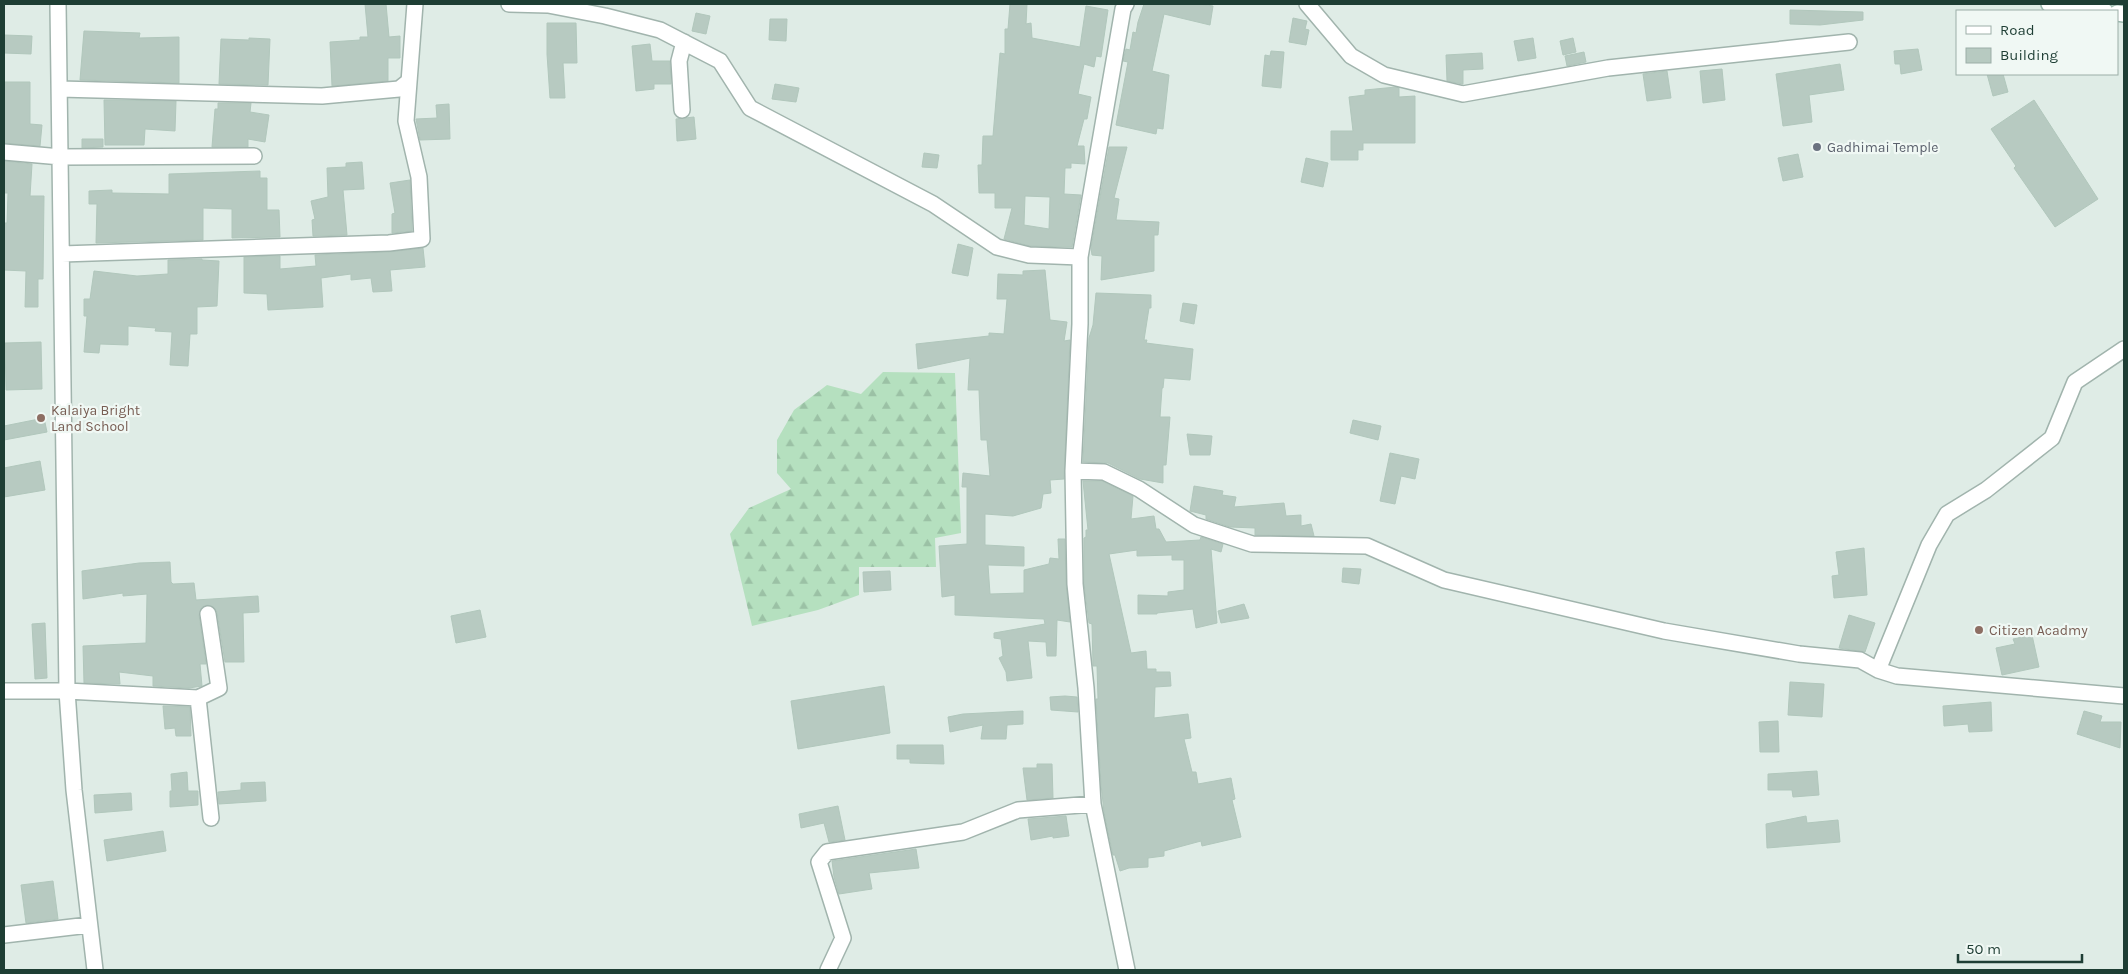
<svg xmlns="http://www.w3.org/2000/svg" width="2128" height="974" font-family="Karla,sans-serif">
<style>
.forest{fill:url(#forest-firs)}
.building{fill:#b7cac1;stroke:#b1c7bc;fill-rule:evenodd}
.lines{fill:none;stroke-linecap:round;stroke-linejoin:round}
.street-casing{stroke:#a1b4ad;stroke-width:18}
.secondary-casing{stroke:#9cb9ae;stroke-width:18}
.street{stroke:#fff;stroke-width:15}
.secondary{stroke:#fff;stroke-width:15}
.worship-dot{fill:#6b7280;stroke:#f0f8f4;stroke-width:2}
.education-dot{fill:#8d6e63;stroke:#f0f8f4;stroke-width:2}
.labels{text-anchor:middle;stroke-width:4.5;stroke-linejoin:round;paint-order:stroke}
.worship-label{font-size:14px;fill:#5b616d;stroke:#f0f8f4;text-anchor:start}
.education-label{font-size:14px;fill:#785e54;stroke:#f0f8f4;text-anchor:start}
</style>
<defs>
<pattern id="forest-firs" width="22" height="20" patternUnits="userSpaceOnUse" patternTransform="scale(1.25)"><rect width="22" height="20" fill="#b5e0bf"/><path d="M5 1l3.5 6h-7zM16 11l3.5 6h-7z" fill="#9bc1a5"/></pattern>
</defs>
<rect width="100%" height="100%" fill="#dfece6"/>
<path class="forest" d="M883 372 955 373 961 533 935 538 936 567H859V595L818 610 752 626 730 534 749 508 791 489 777 473V440L794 410 827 385 861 394Z"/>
<path class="building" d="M365 4H386L389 37 400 36V58H388V81L332 86 330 42 360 40V37H368Z
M1010 4H1027L1026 24 1031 23 1032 38 1080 47 1086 6 1108 10 1101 57 1096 56 1094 67 1084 64 1078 94 1091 97 1087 119H1084L1077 146H1084L1085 164 1071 163V168H1065L1064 194 1081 195 1072 247 1030 246 1004 239 1012 208H995V193H979L978 165H982L983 136H993L1000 53 1005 54V29H1008ZM1025 196 1050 197 1049 229 1024 225Z
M1144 4H1200L1213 6 1210 25 1164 14 1152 71 1169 75 1163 129 1157 128 1156 134 1116 125 1128 62 1123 61 1126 49 1130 50 1133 32 1136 33 1138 22Z
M1790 10 1863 12V20L1820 25 1790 24Z
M696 13 710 16 706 34 692 31Z
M1293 18 1307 21 1305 29 1309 30 1306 45 1289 42Z
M770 19H787L786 41 769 40Z
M547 23H576L577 63H563L565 98H550L547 54Z
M84 31 140 33 139 38 179 37V83L80 80Z
M4 35 32 36 31 54 4 53Z
M249 38 270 39 268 85 219 84 221 39 249 40Z
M1533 38 1536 58 1518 61 1514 41Z
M1573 38 1576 52 1563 55 1560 41Z
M650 44 652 61H670L671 84H654V89L636 91 632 46Z
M1918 49 1922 70 1901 74 1900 64H1895L1894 51Z
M1271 51 1284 52 1281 88 1262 86 1265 55 1270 56Z
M1584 52 1586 62 1567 66 1565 56Z
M1482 53 1483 69 1463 70V84L1447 81 1446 55Z
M1840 64 1844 90 1809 95 1812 122 1783 126 1776 74Z
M1722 69 1725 100 1703 103 1700 71Z
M1667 71 1671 98 1647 101 1643 74Z
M1987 74H2003L2008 92 1993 96Z
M4 82H30V124L42 125 40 146 4 143Z
M775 84 799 88 796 102 772 99Z
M1396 87 1399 88V97L1415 96V143H1363V150H1358V160H1331V131H1353L1349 97 1365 95V90Z
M104 100 176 101 175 131 145 129 144 145H105Z
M2034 100 2098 199 2055 227 2014 168 2016 166 1991 129Z
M218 103H251L250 112 269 115 265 142 248 139V147H212L215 109H218Z
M449 104 450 139 420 140 416 119 437 118 436 105Z
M694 117 696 139 677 141 676 119Z
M82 139H103V147L82 148Z
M1109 147H1127L1114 198 1119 199 1116 220 1159 222 1158 235H1154V271L1101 280 1102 256 1092 255 1091 248Z
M924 153 939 155 937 168 922 167Z
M1798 154 1803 177 1783 181 1778 158Z
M1306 158 1328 163 1323 187 1301 182Z
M4 161 32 164 30 196H44L43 279H38V307H25L26 271 4 270V223H7L8 193H4Z
M362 162 364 189 343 190 347 235 313 236 312 220 315 219 311 201 328 197 327 168 346 167V163Z
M260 171V178H267V210H279L280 237 232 238V209L203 208V240L96 243 97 204H89V191L112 190V193L169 194V174Z
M410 180 412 231 392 233V214L395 213 390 183Z
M958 244 973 248 968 276 952 273Z
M423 248 425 267 390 270 392 291 373 292 371 278 351 280V274L321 278 323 307 268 310 267 294 244 293V257L280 256V269L316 266 315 255 389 252Z
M202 259V260L219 261 217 306 197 307V334H190L188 366 170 365 172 332 155 331 156 328 128 326V345L100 344 99 353 84 352 87 316H84V299H90L94 271 137 276 168 274V260Z
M1045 270 1050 320 1067 322 1064 341 1070 340 1064 479 1050 480 1051 493 1043 494 1041 508 1013 516 985 514V545L1024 547V566L988 565 990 594 1024 593V570L1049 564 1050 558 1059 559 1058 539H1065L1066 584 1070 622 1057 620 1056 656H1047L1046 642 1028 641 1032 678 1007 681 1006 672 999 658 1003 656 1001 639 994 638V633L1045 624 1044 619 955 615V595L942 597 939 546 967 544V487H962L963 473 990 476 987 440H981L979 390H968L970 358 918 369 916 344 989 336V333L1004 334 1007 299H997L998 274 1023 275V271Z
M1096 293 1151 295V308H1149L1144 340H1147L1146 343 1193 349 1190 380 1164 378 1163 388H1162L1160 417H1170L1166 465H1163V483L1140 479 1108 463 1083 462 1089 338 1093 325Z
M1183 303 1197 305 1194 324 1180 321Z
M41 342 42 389 6 390 5 343Z
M44 418 47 432 4 440V426Z
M1353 420 1381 426 1378 440 1350 433Z
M1187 434 1212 436 1210 455H1190Z
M1390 453 1419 459 1415 479 1401 476 1395 504 1380 501Z
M40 461 45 490 4 497V468Z
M1083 481H1102L1133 496 1131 519 1154 516 1156 529H1159L1166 542 1200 540 1201 537 1223 544 1221 552 1211 549 1217 623 1196 628 1193 609 1157 613V614H1138V595L1168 596V592L1184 590V560H1172V555L1137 556V550L1109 554 1131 653 1146 651 1147 669H1156V672H1170L1171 686 1155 687 1154 718 1188 714 1191 738 1184 739 1192 772H1196L1198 784 1231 778 1235 799 1232 800 1241 837 1202 846 1201 841 1164 851V856L1148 858V867L1129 868 1120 871 1115 855H1113L1104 812 1101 784 1096 699H1098L1097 666H1093L1092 624 1089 623 1084 583V538L1086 537V530H1088Z
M1194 486 1223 491 1222 495 1236 497 1234 507 1284 503 1286 516 1301 515V526L1311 524 1314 536 1255 535V528L1230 527 1206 519V515L1190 511Z
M1864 548 1867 595 1834 598 1832 576 1839 575 1836 552Z
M170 562 171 582 173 584 194 583 196 600 258 596 259 612 243 613 244 662H225L217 612 212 606 207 605 202 607 199 615 206 664H200L202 686 189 688 153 686V676L119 672 120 684 84 683 83 646 146 643 147 594 123 596V593L83 599 82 571 139 563Z
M1343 568 1361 569 1359 584 1342 582Z
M890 571 891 590 864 592 863 572Z
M1244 604 1249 618 1221 623 1218 611Z
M480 610 486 637 456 643 451 616Z
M1849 615 1875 623 1865 652 1839 648Z
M45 623 47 678 35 679 32 624Z
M2032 635 2039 667 2002 675 1996 648 2015 644 2013 639Z
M1790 682 1824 684 1822 717 1788 715Z
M884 686 890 733 798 749 791 701Z
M1065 696 1077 697 1078 712 1051 710 1050 697Z
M1991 702 1992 731 1969 732 1968 724 1944 726 1943 706Z
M163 706 190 707 191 736H176L175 728 165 729Z
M1023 711V724L1007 725 1006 739H981L983 725 950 732 948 717 963 714Z
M2084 711 2102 716 2100 722H2121L2120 748 2077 734Z
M1778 721 1779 752H1760L1759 722Z
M897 745H943L944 764 910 763V759H897Z
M1037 764H1052L1053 798 1027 800 1023 768H1037Z
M1817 771 1819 795 1793 797 1792 790H1768V774Z
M187 772 188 791H198V805L170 807V791H172L171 774Z
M265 782 266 801 219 804 218 792 241 790V783Z
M131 793 132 810 95 813 94 795Z
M838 806 845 840 829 842 824 823 801 828 799 814Z
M1066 816 1069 836 1053 838V836L1031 840 1028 819Z
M1806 816 1807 823 1838 820 1840 842 1767 848 1766 824Z
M163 831 166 851 107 861 104 840Z
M916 849 919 868 869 873 872 889 839 894 834 877 832 861Z
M53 881 58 919 26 923 21 885Z"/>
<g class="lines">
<defs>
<path id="street" d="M58 4 67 691 74 790 95 970
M509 4 548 5 605 16 660 30 720 61 750 108 933 204 997 247 1029 255 1080 257
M1126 4 1123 9 1080 257V324L1073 471 1075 584 1086 688 1093 804 1127 970
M1307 4 1351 56 1384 75 1463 94 1608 68 1849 42
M60 89 322 96 399 89 409 81
M682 110 679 61 684 42
M4 152 61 157 254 156
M62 254 389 243 422 239 419 177 406 121 415 4
M1073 471 1104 472 1139 489 1194 525 1252 544 1367 546 1444 580 1664 631 1799 654 1860 660 1878 670 1897 676 2124 696
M1878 670 1929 545 1947 514 1986 490 2052 438 2075 382 2124 349
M4 691H67L198 698 219 688 208 614
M198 698 211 818
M4 935 89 925
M828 970 843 938 819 862 827 852 963 832 1018 810 1093 804"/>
<path id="secondary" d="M2049 4 2105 11
M2117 13 2124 14"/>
</defs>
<use href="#street" class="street-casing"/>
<use href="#secondary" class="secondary-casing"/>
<use href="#street" class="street"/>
<use href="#secondary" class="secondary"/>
</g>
<circle class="worship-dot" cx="1817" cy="147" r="5"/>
<g class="education-dot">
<circle cx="41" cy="418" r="5"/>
<circle cx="1979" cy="630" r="5"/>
</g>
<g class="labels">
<g class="worship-label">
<text x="1827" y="152">Gadhimai Temple</text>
</g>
<g class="education-label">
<text x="51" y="415">Kalaiya Bright<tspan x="51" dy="16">Land School</tspan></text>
<text x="1989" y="635">Citizen Acadmy</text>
</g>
</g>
<rect width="2128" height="974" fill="none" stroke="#1e3e34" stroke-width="10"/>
<rect x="1956" y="10" width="162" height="65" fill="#f0f8f4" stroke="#9caea7"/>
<rect x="1966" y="26" width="25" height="8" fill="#ffffff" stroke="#9caea7"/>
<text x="2000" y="35" font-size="15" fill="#1e3e34">Road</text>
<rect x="1966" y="48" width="25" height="15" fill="#b7cac1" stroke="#9caea7"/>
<text x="2000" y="60" font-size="15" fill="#1e3e34">Building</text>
<path d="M1958 954v8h124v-8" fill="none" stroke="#1e3e34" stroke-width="2.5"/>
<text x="1966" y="954" font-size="15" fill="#1e3e34" stroke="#f0f8f4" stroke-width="4" paint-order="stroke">50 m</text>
</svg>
